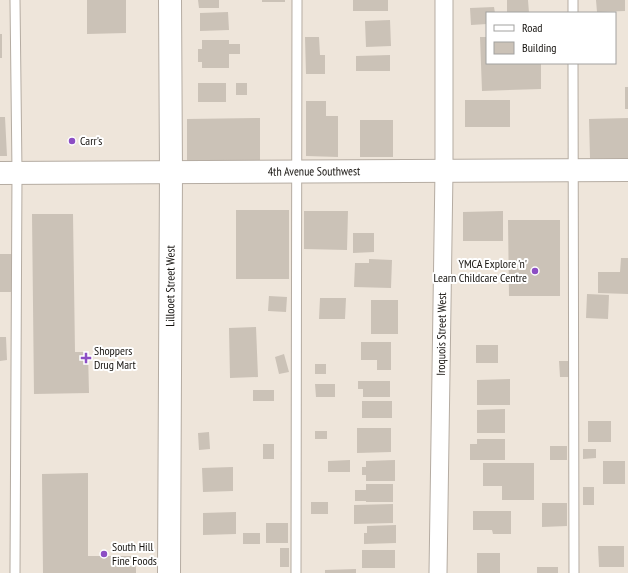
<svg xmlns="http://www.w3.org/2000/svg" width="628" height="573" font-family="'PT Sans Narrow',sans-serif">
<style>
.building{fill:#cbc2b7}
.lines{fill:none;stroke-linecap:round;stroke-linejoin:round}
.lane-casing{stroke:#b5aca2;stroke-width:11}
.street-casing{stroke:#b5aca2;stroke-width:19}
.secondary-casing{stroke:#b5aca2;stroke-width:24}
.lane{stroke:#fff;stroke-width:9}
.street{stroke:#fff;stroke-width:17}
.secondary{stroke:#fff;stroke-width:22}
.poi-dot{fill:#8c4ec4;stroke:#fff;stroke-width:1.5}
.labels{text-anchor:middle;stroke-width:4;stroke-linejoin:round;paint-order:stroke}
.poi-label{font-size:12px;fill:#16130f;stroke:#fff;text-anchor:start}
.street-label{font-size:12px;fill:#16130f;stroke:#fff}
</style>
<rect width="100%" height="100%" fill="#eee5da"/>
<path class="building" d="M87 0H126V33L87 34Z
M198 0H219V8H199Z
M262 0H285V2H262Z
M353 0H388V11H353Z
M507 0H528L529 13H507Z
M596 0H625V11L597 12Z
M494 7 495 13H487V24L471 25 470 8Z
M228 12 229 30 200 31V13Z
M390 20 391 46 366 47 365 21Z
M0 34H2V58H0Z
M305 37H319L320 55H325V74H306Z
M480 37H487V63H541V89L482 91Z
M202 40H229V44H240V54H229V68H202V62H198V49H202Z
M390 55V71H356V56Z
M198 83H226V102H198Z
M236 83H247V95H236Z
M625 87H628V109H625Z
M465 100H510V127H465Z
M306 101H326V116H338V157L306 156Z
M0 117H5L7 156H0Z
M260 118V161H187V119Z
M628 118V158H590L589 119Z
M360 120H393V157H360Z
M236 210H289V279H236Z
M304 211H348L347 250 304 249Z
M503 211V241H463V212Z
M32 214H73L75 352H88L89 393 34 394Z
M508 220H560V296H509Z
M353 233H374V252L353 253Z
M0 254H12V292H0Z
M621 258H628V294L598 293V272H620Z
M369 259 392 260 391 288 354 287 355 263H369Z
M587 294 609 295 608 319 586 318Z
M269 296 287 297 286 312 268 311Z
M320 298H346L345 319H319Z
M371 300H398V334H371Z
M256 327 258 377 230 378 229 328Z
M0 337H6L7 360 0 361Z
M361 342H391V370H377V360H361Z
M476 345H498V363H476Z
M284 354 289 372 279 374 275 357Z
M559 361H571V377H560Z
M315 364H326V374H315Z
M510 379V405H477V380Z
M358 381H390V397H363V389H358Z
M315 384H335V397H316Z
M253 390H274V401H253Z
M362 401H392V418H362Z
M505 409V433H477V410Z
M588 421H611V442H588Z
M357 428H391V452L357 453Z
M315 431H327V439H315Z
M209 432 210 449 199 450 198 433Z
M477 439H505V460H470V444H477Z
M263 444H274V459H263Z
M550 446H567V460H550Z
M583 449H596V458L583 459Z
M350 460V472H328V461Z
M395 460V481H366V475H362V467H366V461Z
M603 461H625V484H603Z
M483 463H534V500H502V486H483Z
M233 467V491L203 492 202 468Z
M88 473V556H136V573H43L42 474Z
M366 484H393V502H366V501H355V490H366Z
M583 487H594V505H583Z
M311 502H328V514H311Z
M542 503H567V526L542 527Z
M393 504V523L354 524V505Z
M473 511H511V534H493L492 530H473Z
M236 512V534L203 535V513Z
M266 523H288V543H266Z
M396 525V543L364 544V533H367V526Z
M243 533H260V544H243Z
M598 546H624V567H599Z
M280 548H289V567H280Z
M362 550H395V568H362Z
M477 553H500V573H477Z
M537 567H558V573H537Z
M356 569V573H325V570Z"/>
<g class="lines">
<defs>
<path id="lane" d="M573 0V13
M573 63 574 573
M15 573 17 172 15 0
M296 573 297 0"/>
<g id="street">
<path id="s1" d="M438 573 444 171V0"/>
</g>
<g id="secondary">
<path id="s2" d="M0 173 628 170"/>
<path id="s3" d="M169 573 171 172 170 0"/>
</g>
</defs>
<use href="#lane" class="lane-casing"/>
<use href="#street" class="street-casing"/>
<use href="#secondary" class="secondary-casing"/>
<use href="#lane" class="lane"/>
<use href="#street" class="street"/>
<use href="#secondary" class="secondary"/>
</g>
<g class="poi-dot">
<circle cx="72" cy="141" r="4"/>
<circle cx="535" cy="271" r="4"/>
<path d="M84 352h4v4h4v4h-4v4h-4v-4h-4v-4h4z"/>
<circle cx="104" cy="554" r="4"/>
</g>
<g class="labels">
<g class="poi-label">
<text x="80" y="145">Carr's</text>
<text x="527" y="268" text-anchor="end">YMCA Explore 'n'<tspan x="527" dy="14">Learn Childcare Centre</tspan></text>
<text x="94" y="355">Shoppers<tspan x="94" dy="14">Drug Mart</tspan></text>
<text x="112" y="551">South Hill<tspan x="112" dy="14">Fine Foods</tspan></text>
</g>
<g class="street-label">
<text dy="4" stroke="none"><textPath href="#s2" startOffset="314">4th Avenue Southwest</textPath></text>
<text dy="4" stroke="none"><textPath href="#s3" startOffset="287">Lillooet Street West</textPath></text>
<text dy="4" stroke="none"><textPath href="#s1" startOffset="239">Iroquois Street West</textPath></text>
</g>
</g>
<rect x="486" y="12" width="130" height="52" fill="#ffffff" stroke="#a2a19f"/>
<rect x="494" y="25" width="20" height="6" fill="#ffffff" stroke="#a2a19f"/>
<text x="522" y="32" font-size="12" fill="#16130f">Road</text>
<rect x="494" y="42" width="20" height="12" fill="#cbc2b7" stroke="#a2a19f"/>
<text x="522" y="52" font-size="12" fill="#16130f">Building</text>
</svg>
